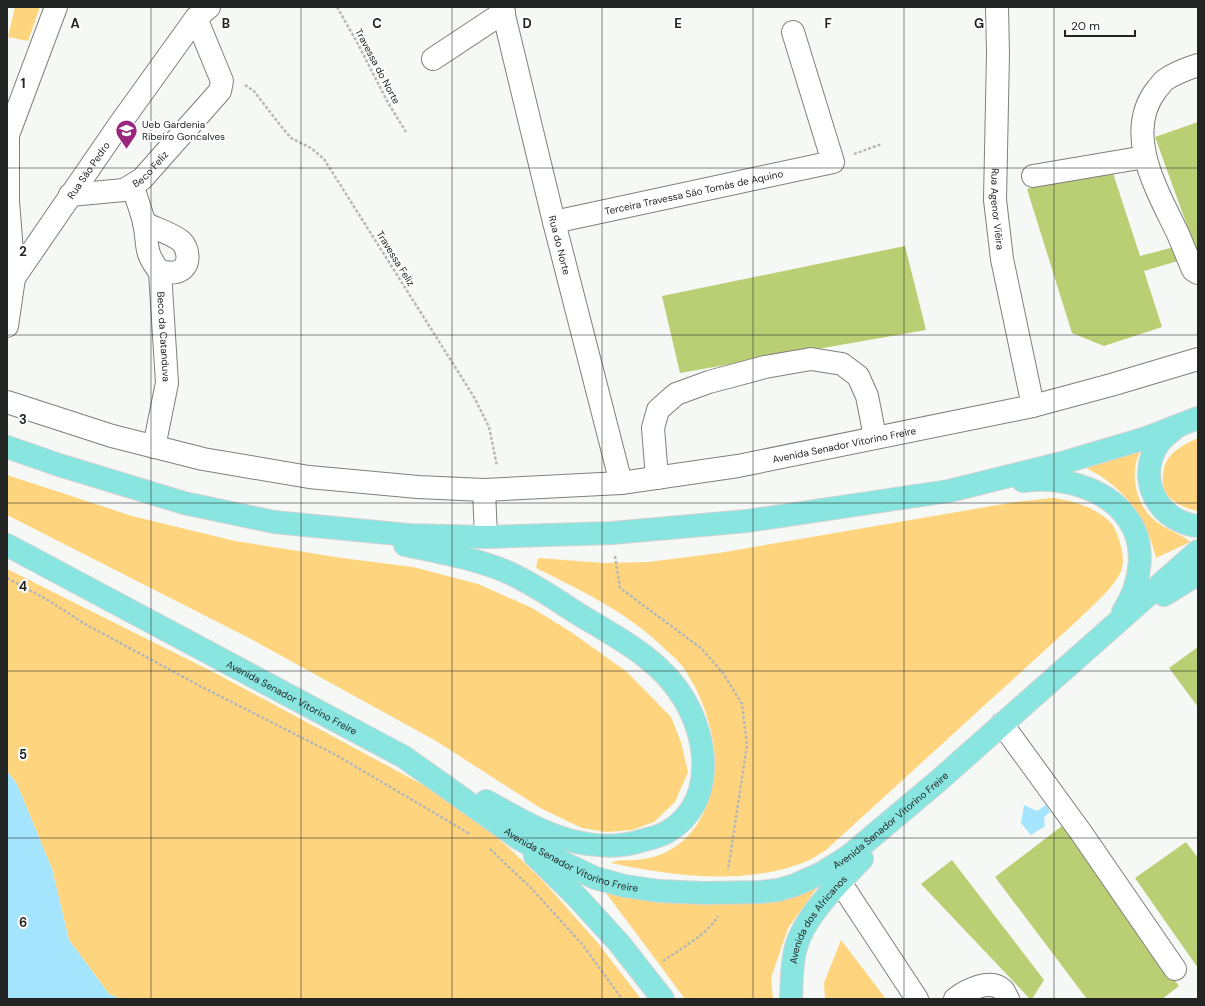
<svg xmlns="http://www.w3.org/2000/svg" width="1205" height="1006" font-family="'DM Sans',sans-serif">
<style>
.green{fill:#fed57e}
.water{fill:#a5e4fd}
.building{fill:#bacf74}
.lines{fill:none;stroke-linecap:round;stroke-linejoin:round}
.minor-casing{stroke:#7d807e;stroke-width:24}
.major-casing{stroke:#d3d3d3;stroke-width:24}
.path{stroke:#b6b8b6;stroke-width:2.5;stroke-dasharray:3 2;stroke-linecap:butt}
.minor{stroke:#fff;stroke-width:22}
.major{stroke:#88e5e0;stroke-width:22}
.grid{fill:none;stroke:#232524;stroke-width:1;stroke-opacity:0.55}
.labels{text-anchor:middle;stroke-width:4;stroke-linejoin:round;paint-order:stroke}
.street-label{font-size:10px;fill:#232524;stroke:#fff}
.poi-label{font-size:10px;fill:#232524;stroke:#fff;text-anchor:start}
.grid-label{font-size:13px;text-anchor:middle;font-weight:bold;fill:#232524;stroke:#fff;stroke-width:4;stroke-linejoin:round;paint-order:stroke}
</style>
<rect width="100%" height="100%" fill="#f5f8f5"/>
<path class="green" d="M15 7H40L28 41 8 37Z
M1198 438V511C1180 507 1160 498 1163 476 1163 468 1166 460 1172 454 1179 447 1189 442 1198 438Z
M1140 451C1138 457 1135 463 1135 469 1133 490 1142 514 1161 525 1170 531 1183 535 1190 542L1156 558C1147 522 1132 498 1102 477 1096 473 1090 471 1086 467Z
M7 475 132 516 235 541 342 558 413 567 478 584 532 608 571 632 627 672 671 717 681 742 688 772 675 802 654 822 632 830 606 832 582 828 542 809 436 741 251 639 7 515Z
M1052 498C1072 500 1095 507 1110 522 1116 528 1119 539 1121 547 1123 555 1124 563 1121 571 1114 588 1092 606 1079 619L826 850C819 854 812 859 805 862 743 886 674 876 611 863 618 859 626 861 634 860 651 859 666 854 679 844 701 827 710 802 714 776 716 761 714 746 711 731 706 711 699 692 688 675 683 665 674 657 666 650 629 613 582 591 536 568L538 558 604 563 648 562 719 553 1015 502Z
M7 569 219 675 425 786 474 818 510 849 542 880 597 942 641 999H120L109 994 69 940 52 869 17 784 7 771Z
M822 881 788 928 771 978 773 999H685L606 893 712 904 768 900Z
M841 940 886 999H825L824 983Z"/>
<path class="water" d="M7 771 17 784 52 869 69 940 109 994 120 999H7Z
M1024 805 1037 811 1046 805 1050 812 1044 817 1045 826 1031 835 1021 823Z"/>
<path class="building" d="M1198 122V255L1144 271 1162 327 1104 346 1072 333 1027 189 1111 167 1140 256 1193 242 1155 137Z
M905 246 926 330 680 373 662 296Z
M1198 647V707L1169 668Z
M1062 826 1179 986 1162 999H1087L995 877Z
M1186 842 1198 858V968L1135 878Z
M952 860 1044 980 1032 999H1030L921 884Z"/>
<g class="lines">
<defs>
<g id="minor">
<path id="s1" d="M502 7 554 222 621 483"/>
<path id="s2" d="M997 7 998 54 995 200 1002 259 1033 406"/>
<path d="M433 59 504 12"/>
<path d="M1198 65C1189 68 1173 74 1165 80 1162 82 1160 86 1157 89 1122 133 1158 192 1178 234 1183 246 1188 258 1193 270L1198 273"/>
<path d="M1033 176 1145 157"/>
<path id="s3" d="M133 186C136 198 141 210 144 222 149 246 143 251 160 272L167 383 154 447"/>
<path id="s4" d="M70 195 124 190 142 179 220 91 222 81 196 18"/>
<path id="s5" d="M554 222 833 162 793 32"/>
<path d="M144 223C156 229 171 233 181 241 189 249 191 266 179 271 174 274 166 272 160 272"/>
<path id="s6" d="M14 278 119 125 196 18 209 7"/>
<path d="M7 326 14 278 8 201V135L56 7"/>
<path id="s7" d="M7 402 112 436 203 459 309 477 418 487 484 490 621 483 738 466 1033 406 1111 385 1198 359"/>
<path d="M657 478 653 428 658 410 676 394 709 382 765 367 811 359 842 364 858 376 867 396 875 437"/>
<path d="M484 490 486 537"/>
<path d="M1002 724 1080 831 1175 969"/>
<path d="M840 882 917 999"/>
<path d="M955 999C967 990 990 978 1003 990 1005 992 1006 996 1008 999"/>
</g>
<g id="major">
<path d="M1174 429C1168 434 1161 439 1157 446 1136 481 1159 522 1198 526"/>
<path d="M7 447 59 465 184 503 274 522 408 535 486 537 612 533 747 521 949 491 1062 463 1146 438 1198 418"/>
<path d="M1023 481C1060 476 1106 487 1128 519 1148 547 1140 585 1123 612"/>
<path id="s8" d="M7 545 404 757 518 838 566 864 595 878 625 886 659 891 704 893 761 892 778 890 795 885 822 873 849 856 937 782 1198 551"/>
<path d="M405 545C439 552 473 558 505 571 530 582 553 597 575 612 614 636 660 658 684 699 708 740 716 801 669 831 662 835 653 838 644 840 626 846 607 847 588 844 551 839 519 819 486 801"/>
<path d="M1164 595 1198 574"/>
<path d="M535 856 576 896 619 943 663 999"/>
<path id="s9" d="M791 999C792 982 791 964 796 947 805 915 840 882 862 859"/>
</g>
</defs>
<use href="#minor" class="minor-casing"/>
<use href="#major" class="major-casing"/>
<path class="path" d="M337 7 358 44 387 101 406 132
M245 85 254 91 280 125 291 138 311 148 324 159 474 397 489 427 497 466
M854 154 882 144
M615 556 620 588 701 648 723 673 742 704 747 745 728 870
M7 578 46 599 85 624 200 686 336 755 470 834
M490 849 531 888 582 944 622 999
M663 961C680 949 708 934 718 916"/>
<use href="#minor" class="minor"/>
<use href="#major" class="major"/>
</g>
<path class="grid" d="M151 7V999M301 7V999M452 7V999M602 7V999M753 7V999M904 7V999M1054 7V999M7 168H1198M7 335H1198M7 503H1198M7 671H1198M7 838H1198"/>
<defs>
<symbol id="school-pin" viewBox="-11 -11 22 30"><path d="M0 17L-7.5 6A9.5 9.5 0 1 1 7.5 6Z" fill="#9c257e" stroke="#fff"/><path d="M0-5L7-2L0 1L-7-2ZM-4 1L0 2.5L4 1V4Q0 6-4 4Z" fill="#fff"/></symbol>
</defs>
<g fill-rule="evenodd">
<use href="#school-pin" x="114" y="118" width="25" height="34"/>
</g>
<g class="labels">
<g class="street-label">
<text transform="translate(378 66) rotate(62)" y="4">Travessa do Norte</text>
<text dy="4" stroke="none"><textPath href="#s4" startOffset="88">Beco Feliz</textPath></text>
<text dy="4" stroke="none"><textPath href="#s6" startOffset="131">Rua São Pedro</textPath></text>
<text dy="4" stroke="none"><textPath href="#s5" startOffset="143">Terceira Travessa São Tomás de Aquino</textPath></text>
<text dy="4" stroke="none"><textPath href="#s2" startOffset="202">Rua Agenor Viêira</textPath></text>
<text dy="4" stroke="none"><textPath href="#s1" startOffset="245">Rua do Norte</textPath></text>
<text transform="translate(396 258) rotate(58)" y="4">Travessa Feliz</text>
<text dy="4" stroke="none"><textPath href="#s3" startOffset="156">Beco da Catanduva</textPath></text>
<text dy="4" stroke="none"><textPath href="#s7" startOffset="851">Avenida Senador Vitorino Freire</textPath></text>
<text dy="4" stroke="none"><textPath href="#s8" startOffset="323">Avenida Senador Vitorino Freire</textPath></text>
<text dy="4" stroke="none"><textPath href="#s8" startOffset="995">Avenida Senador Vitorino Freire</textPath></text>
<text dy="4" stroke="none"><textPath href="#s8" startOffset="648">Avenida Senador Vitorino Freire</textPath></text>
<text dy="4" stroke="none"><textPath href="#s9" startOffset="87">Avenida dos Africanos</textPath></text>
</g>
<g class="poi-label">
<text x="142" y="128">Ueb Gardenia<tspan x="142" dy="12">Ribeiro Goncalves</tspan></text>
</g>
</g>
<g class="grid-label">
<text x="75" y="28">A</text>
<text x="226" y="28">B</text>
<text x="377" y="28">C</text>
<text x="527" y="28">D</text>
<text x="678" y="28">E</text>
<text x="828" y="28">F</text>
<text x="979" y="28">G</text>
<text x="23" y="88">1</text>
<text x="23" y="256">2</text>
<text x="23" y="424">3</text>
<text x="23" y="591">4</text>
<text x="23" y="759">5</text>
<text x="23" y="927">6</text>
</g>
<rect width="1205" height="1006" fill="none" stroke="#232524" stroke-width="16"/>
<path d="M1065 30v6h70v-6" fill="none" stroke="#232524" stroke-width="2"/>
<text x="1071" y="30" font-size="12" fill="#232524" stroke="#ffffff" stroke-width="3" paint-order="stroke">20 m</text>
</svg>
